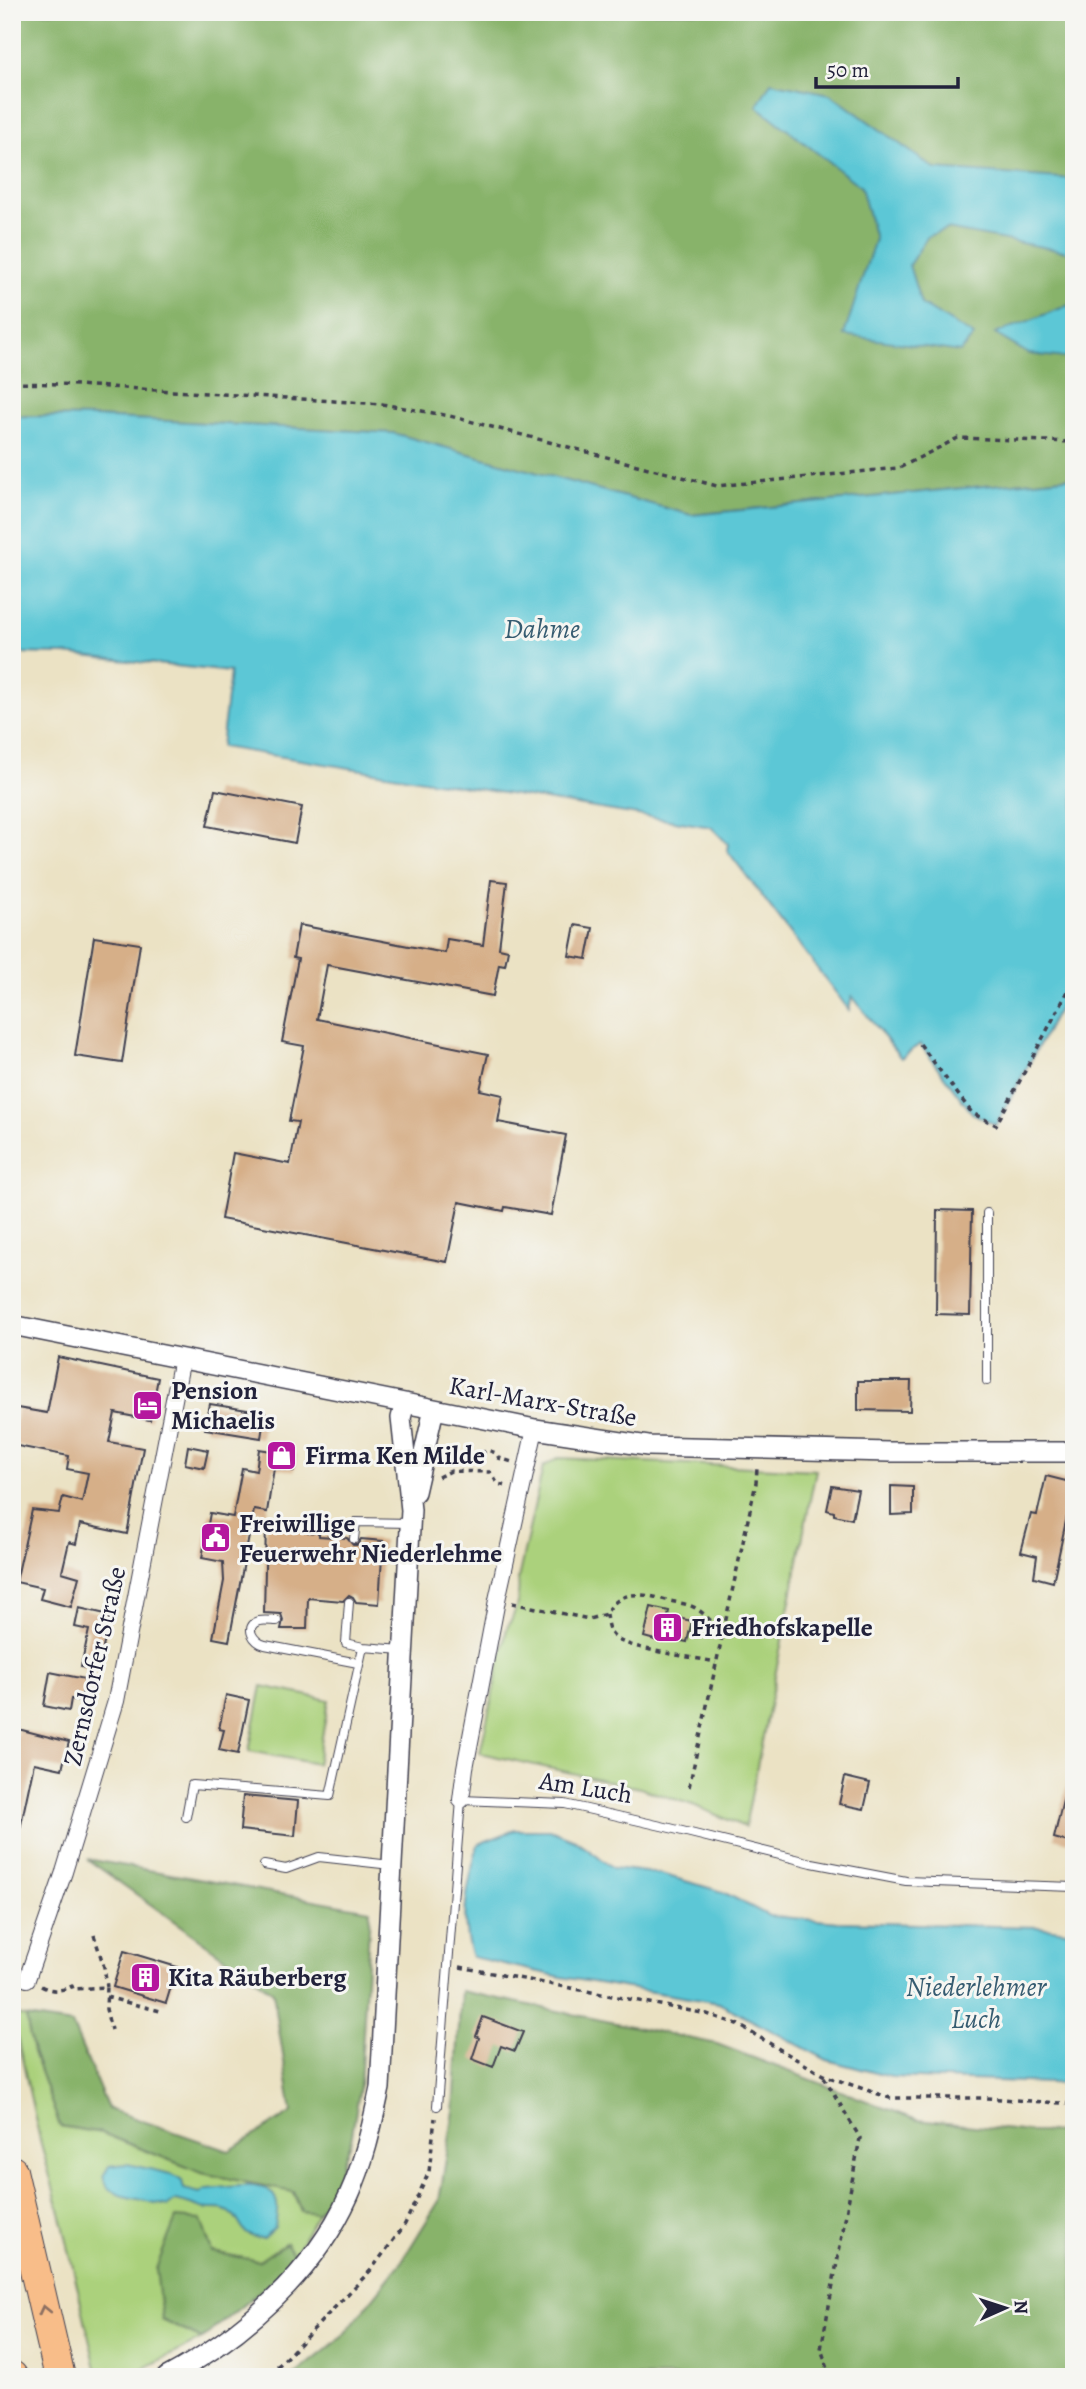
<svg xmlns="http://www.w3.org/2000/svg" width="1086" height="2389" font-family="Alegreya,serif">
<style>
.green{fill:#abd17b;stroke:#667a5b;stroke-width:2}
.forest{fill:#88b36b;stroke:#556a53;stroke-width:2}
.water{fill:#5cc7d6;stroke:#3f7488;stroke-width:2}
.building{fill:#d6af88}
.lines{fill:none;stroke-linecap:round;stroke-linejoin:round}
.service-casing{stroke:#403f50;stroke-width:10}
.minor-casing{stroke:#403f50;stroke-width:18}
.tertiary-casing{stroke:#403f50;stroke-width:22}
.motorway-casing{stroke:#403f50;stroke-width:32}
.path{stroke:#403f50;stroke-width:3.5;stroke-dasharray:5 5;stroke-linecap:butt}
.service{stroke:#fff;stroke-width:8}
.minor{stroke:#fff;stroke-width:16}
.tertiary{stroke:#fff;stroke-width:19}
.motorway{stroke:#f8bd89;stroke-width:30}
.oneway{stroke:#8d7062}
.labels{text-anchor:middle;stroke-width:6;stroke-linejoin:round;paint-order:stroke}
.poi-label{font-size:26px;font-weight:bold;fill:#22223b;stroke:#f6f6f2;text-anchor:start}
.street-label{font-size:26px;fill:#22223b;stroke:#f6f6f2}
.water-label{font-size:28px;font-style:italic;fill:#365c71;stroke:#f6f6f2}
</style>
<rect width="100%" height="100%" fill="#f6f6f2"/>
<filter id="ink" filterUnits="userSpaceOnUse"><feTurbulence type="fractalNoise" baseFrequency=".0143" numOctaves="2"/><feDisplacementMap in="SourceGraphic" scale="14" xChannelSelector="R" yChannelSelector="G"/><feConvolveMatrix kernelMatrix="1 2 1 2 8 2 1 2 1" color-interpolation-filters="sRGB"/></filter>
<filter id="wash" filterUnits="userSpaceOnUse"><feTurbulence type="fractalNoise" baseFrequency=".00686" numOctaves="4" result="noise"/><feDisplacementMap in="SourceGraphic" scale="28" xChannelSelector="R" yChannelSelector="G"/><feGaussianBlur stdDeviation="1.57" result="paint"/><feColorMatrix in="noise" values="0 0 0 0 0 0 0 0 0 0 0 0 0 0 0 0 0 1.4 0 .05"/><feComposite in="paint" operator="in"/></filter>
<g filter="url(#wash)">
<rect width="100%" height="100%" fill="#ebe2c4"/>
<path class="green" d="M558 1458 816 1470 745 1827 693 1805 640 1788 480 1753 507 1628C517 1612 520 1597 518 1579L543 1467Z
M262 1686 329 1700 317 1764 249 1751Z
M12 2014 26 2017 33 2052 60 2126 102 2133 202 2173 293 2192 301 2211 317 2213 294 2255 285 2243 259 2261 212 2252 201 2220 162 2320 202 2339 127 2377H98L63 2224 40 2140Z"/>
<path class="forest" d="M12 12H1074V477L691 515 393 433 94 417 12 416Z
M87 1859 370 1910 360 2087 351 2140 331 2191 317 2213 301 2211 293 2192 202 2173 102 2133 60 2126 33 2052 26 2017 72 2024 108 2109 229 2151 292 2112 273 1992Z
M461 1991 717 2044 917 2120 1031 2132H1074V2377H292L341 2338 400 2264 439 2201 454 2111Z
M176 2218 201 2220 212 2252 259 2261 286 2243 294 2255 272 2281 202 2339 162 2320 156 2269Z"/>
<path class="water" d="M771 82 830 94 935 169 1074 179V253L947 229 928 236 909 265 921 304 974 336 960 352 844 335 875 239 861 187 757 106Z
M1074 303V359L1029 354 995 334Z
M12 416 94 417 393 433 691 515 1074 477V980L996 1125 972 1113 920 1044 901 1058 852 996 849 1010 727 850 728 844 711 827 221 747 230 672 64 654 12 653Z
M515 1830H550L575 1840 613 1868 661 1874 723 1892 769 1916 840 1922 1038 1927 1074 1932V2084L891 2077 827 2060 719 2003 561 1977 472 1957C458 1919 469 1881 478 1844Z
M127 2164 171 2174 182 2181 184 2189 200 2193 206 2189C227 2189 272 2175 277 2204 278 2211 276 2220 275 2227L263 2238C236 2238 244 2216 225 2210 218 2208 210 2210 202 2208 193 2205 185 2202 176 2200L168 2206 120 2195 108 2188 103 2176 109 2166Z"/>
<g id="blocks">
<path class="building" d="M215 790 302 807 295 843 207 826Z
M491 880 507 882 499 948 508 950 505 965 499 964 493 996 327 965 317 1019 488 1054 480 1090 503 1095 498 1122 566 1135 551 1215 505 1207 504 1211 459 1202 447 1262 221 1219 233 1153 290 1164 298 1122 289 1121 304 1046 282 1042 298 959 293 958 299 925 445 953 447 939 483 945Z
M575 925 593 928 587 959 569 956Z
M94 937 140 944 122 1063 75 1056Z
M937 1210 972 1211 970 1315 936 1314Z
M58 1357 158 1378 150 1420 115 1413 109 1442 143 1448 127 1534 80 1524 76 1544 69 1542 62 1572 79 1577 71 1607 40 1599 43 1588 16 1582 32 1510 59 1513 63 1497 82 1502 88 1473 67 1469 69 1456 12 1445 17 1408 47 1413Z
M858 1381H911L910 1411 858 1410Z
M210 1404 265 1413 261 1438 205 1429Z
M188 1446 208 1450 204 1468 185 1464Z
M259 1449 297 1455 294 1471 274 1468 267 1512 254 1510 229 1641 213 1638 224 1581 223 1562 202 1558 210 1513 233 1517 242 1468 256 1471Z
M1046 1476 1074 1483V1517L1067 1516 1053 1582 1034 1577 1037 1556 1021 1552 1031 1514 1037 1515Z
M832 1486 858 1490 852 1519 834 1515V1512L827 1510Z
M891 1486 913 1487V1514L891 1515Z
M266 1523H308V1532L319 1533V1536L347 1538 353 1545H357L361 1539 383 1541 379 1604 356 1602 353 1597 349 1595 343 1601 308 1598 307 1629H281L283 1620 281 1614 264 1613Z
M651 1607 669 1611 668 1616 692 1621 687 1642 663 1637 662 1642 644 1637Z
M79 1608 110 1615 98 1671 81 1667 89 1630 75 1627Z
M50 1672 85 1679 81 1701 71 1699 69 1711 44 1706Z
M226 1695 249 1700 238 1754 219 1750 224 1730 219 1729Z
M18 1729 69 1742 62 1769 34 1763 19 1834 12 1833V1746H14Z
M845 1777 870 1783 864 1809 839 1804Z
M1068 1780 1074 1781V1818L1068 1842 1054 1838Z
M243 1796 298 1801 295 1836 240 1830Z
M124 1951 177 1967 166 2003 113 1987Z
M483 2017 523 2032 515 2051 501 2046 493 2067 472 2059 479 2038 476 2036Z"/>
</g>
</g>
<g filter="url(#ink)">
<use href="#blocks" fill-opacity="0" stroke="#403f50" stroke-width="2"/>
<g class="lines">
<defs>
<path id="service" d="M987 1213V1381
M354 1539 356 1522 409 1523
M349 1602 346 1643 363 1647 403 1650
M277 1621C272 1621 264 1620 259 1621 243 1626 254 1643 265 1645L358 1663
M186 1817 192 1785 330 1796 363 1647
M264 1865 286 1869 319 1857 391 1865
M437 2106 461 1800 565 1804 670 1828 812 1863 906 1881 1074 1887"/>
<path id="minor" d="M461 1800 465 1768 497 1600 535 1429
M27 1979 64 1872 116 1701 182 1358"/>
<path id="tertiary" d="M12 1325 535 1429 648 1446 890 1452H1074
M415 1492 434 1409
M167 2377C241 2337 314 2274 349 2195 365 2160 372 2125 380 2088L411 1510 401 1418 405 1403"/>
<path id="motorway" d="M12 2171 60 2377
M12 2376V2377"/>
</defs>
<use href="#service" class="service-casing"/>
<use href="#minor" class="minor-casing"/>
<use href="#tertiary" class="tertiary-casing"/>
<use href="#motorway" class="motorway-casing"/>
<path class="path" d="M12 383 60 384 382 404 450 416 717 486 899 468 958 438 1074 442
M920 1044 972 1113 996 1125 1074 980
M481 1454 487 1450 496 1453 499 1458 512 1462
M438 1477 451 1471 490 1472 498 1484 506 1486
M512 1603 589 1619 606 1614C621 1587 644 1594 670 1601 679 1603 690 1604 697 1609 707 1615 712 1625 724 1628
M606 1614C607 1623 608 1633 617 1639 630 1649 697 1658 716 1662
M689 1787 756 1483 757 1468
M94 1935 104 1967 107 1987
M460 1967 707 2014 737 2024 823 2075 890 2098H986L1074 2104
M41 1986C52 1992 61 1991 72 1986L73 1989 107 1987 106 2009 111 2030
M106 1997 160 2011
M824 2077 860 2138 821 2349 831 2377
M260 2377 279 2365 371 2270 404 2226 429 2172 435 2118"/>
<use href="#service" class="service"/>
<use href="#minor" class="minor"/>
<use href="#tertiary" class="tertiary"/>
<use href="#motorway" class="motorway"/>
</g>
<defs><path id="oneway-chevron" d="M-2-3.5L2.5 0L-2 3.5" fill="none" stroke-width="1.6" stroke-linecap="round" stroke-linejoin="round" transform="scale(1.75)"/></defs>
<use class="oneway" href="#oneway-chevron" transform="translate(44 2310) rotate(-103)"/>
</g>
<defs>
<symbol id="hotel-square" viewBox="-11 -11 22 22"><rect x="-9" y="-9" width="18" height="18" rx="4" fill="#b5179e" stroke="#f6f6f2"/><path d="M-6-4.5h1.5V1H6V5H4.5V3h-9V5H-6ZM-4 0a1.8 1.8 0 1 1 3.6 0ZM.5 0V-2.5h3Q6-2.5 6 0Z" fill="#fff"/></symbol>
<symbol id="shop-square" viewBox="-11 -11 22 22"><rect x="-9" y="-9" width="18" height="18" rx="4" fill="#b5179e" stroke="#f6f6f2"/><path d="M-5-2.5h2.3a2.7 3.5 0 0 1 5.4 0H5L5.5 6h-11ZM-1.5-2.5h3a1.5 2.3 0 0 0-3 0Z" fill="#fff"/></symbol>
<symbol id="civic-square" viewBox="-11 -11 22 22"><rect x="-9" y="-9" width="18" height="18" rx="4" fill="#b5179e" stroke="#f6f6f2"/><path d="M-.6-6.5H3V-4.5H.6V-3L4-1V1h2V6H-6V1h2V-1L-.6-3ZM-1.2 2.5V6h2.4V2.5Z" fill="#fff"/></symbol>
<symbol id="building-square" viewBox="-11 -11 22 22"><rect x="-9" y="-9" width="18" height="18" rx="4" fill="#b5179e" stroke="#f6f6f2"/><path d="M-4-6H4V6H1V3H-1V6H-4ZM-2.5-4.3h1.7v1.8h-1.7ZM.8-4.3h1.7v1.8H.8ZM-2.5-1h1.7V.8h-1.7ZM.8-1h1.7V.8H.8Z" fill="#fff"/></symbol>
</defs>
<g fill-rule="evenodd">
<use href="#hotel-square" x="130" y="1388" width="35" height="35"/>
<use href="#shop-square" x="264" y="1438" width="35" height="35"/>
<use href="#civic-square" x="198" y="1520" width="35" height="35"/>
<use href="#building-square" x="650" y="1610" width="35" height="35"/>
<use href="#building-square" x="128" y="1960" width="35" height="35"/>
</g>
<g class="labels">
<g class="poi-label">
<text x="171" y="1399">Pension<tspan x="171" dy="30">Michaelis</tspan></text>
<text x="305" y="1464">Firma Ken Milde</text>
<text x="239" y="1532">Freiwillige<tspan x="239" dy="30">Feuerwehr Niederlehme</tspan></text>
<text x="691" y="1636">Friedhofskapelle</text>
<text x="168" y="1986">Kita Räuberberg</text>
</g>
<g class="street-label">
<text transform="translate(543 1401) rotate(10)" y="9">Karl-Marx-Straße</text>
<text transform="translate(94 1666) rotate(-77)" y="9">Zernsdorfer Straße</text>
<text transform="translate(586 1787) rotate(9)" y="9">Am Luch</text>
</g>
<g class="water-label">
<text x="542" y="638">Dahme</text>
<text x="976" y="1996">Niederlehmer<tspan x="976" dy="32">Luch</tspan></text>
</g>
</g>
<rect width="1086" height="2389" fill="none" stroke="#f6f6f2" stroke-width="42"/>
<g transform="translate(1005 2308) rotate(87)" stroke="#f6f6f2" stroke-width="5" paint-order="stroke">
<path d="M0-5L12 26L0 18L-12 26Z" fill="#22223b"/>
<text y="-10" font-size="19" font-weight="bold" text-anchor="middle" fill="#22223b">N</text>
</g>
<path d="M816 77v10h142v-10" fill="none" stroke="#22223b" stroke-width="3.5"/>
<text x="827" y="77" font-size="21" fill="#22223b" stroke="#f6f6f2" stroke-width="5" paint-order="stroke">50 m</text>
</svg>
